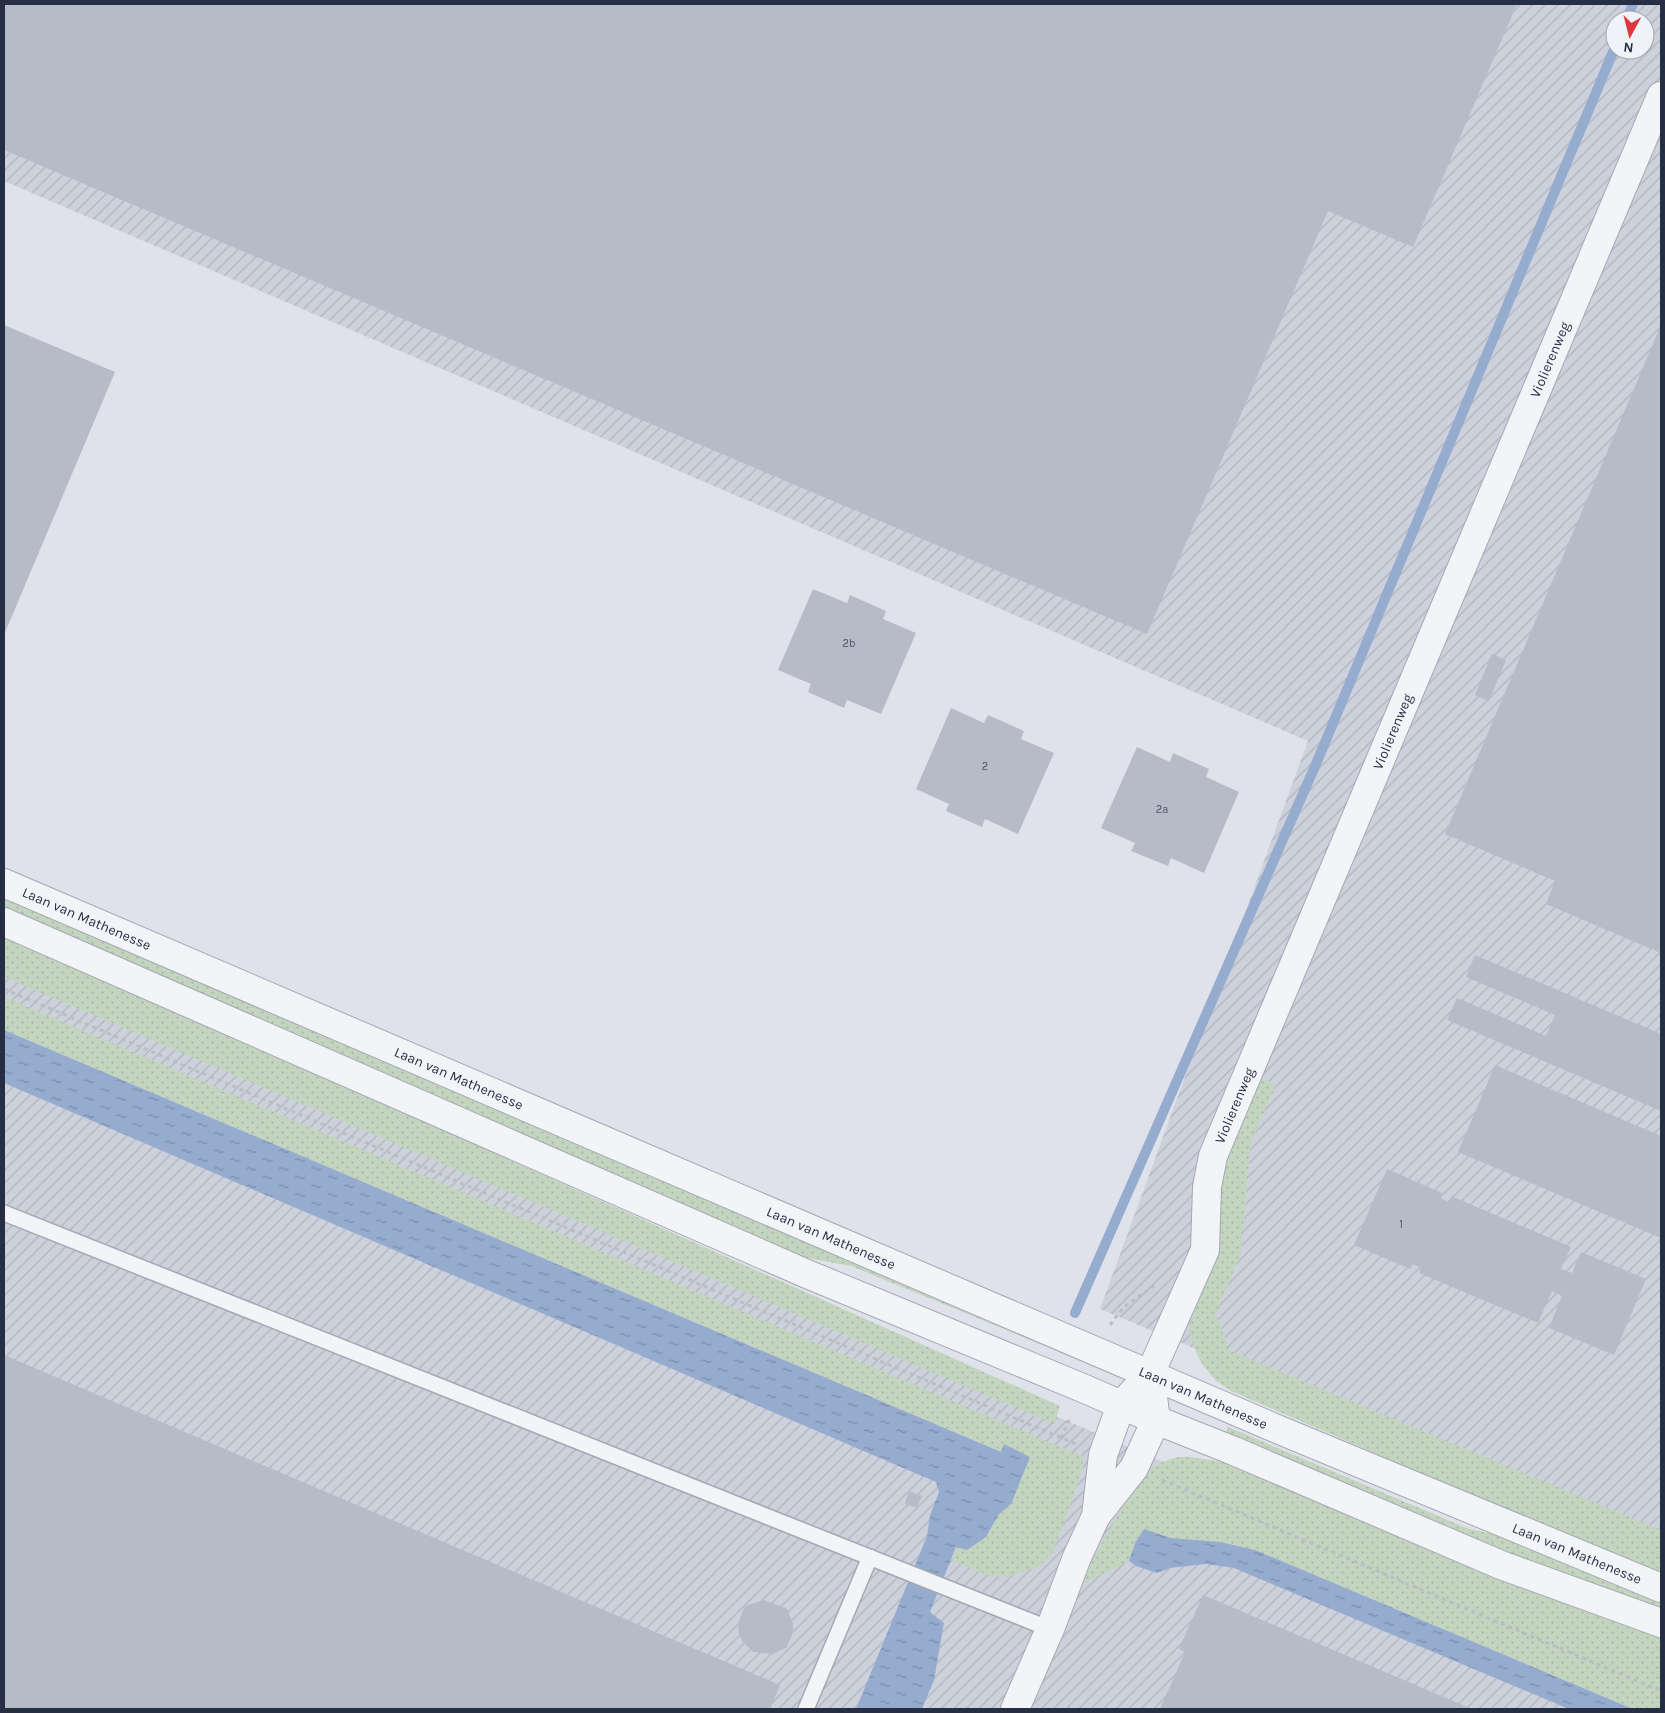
<svg xmlns="http://www.w3.org/2000/svg" width="1665" height="1713" font-family="Karla,sans-serif">
<style>
.industrial{fill:url(#industrial-furrows);fill-rule:evenodd}
.grass{fill:url(#grass-dots)}
.water{fill:url(#water-ripples)}
.lines{fill:none;stroke-linecap:round;stroke-linejoin:round}
.stream{stroke:#96acce;stroke-width:10}
.building{fill:#b6bbc8}
.service-casing{stroke:#a4a8b5;stroke-width:18}
.minor-casing{stroke:#a4a8b5;stroke-width:30}
.tertiary-casing{stroke:#a4a8b5;stroke-width:30}
.path{stroke:#babdc5;stroke-width:3;stroke-dasharray:4 4;stroke-linecap:butt}
.service{stroke:#f3f4f8;stroke-width:15}
.minor{stroke:#f3f4f8;stroke-width:28}
.tertiary{stroke:#f3f4f8;stroke-width:28}
.labels{text-anchor:middle;stroke-width:5;stroke-linejoin:round;paint-order:stroke}
.number-label{font-size:11px;fill:#4a5164}
.street-label{font-size:14px;fill:#262e43;stroke:#eff2f7}
</style>
<defs>
<pattern id="industrial-furrows" width="10" height="10" patternUnits="userSpaceOnUse" patternTransform="scale(1.25)"><rect width="10" height="10" fill="#cdd1dc"/><path d="M-1 1l2-2M0 10L10 0M9 11l2-2" fill="none" stroke="#b0b4be"/></pattern>
<pattern id="grass-dots" width="8" height="8" patternUnits="userSpaceOnUse" patternTransform="scale(1.25)"><rect width="8" height="8" fill="#c3d5bf"/><path d="M2 2h.1M6 6h.1" fill="none" stroke="#a7b7a5" stroke-width="1.8" stroke-linecap="round"/></pattern>
<pattern id="water-ripples" width="26" height="14" patternUnits="userSpaceOnUse" patternTransform="scale(1.25)"><rect width="26" height="14" fill="#96acce"/><path d="M2 4q2-2 4 0t4 0M15 11q2-2 4 0t4 0" fill="none" stroke="#7a8ca9"/></pattern>
</defs>
<rect width="100%" height="100%" fill="#dfe2ea"/>
<path class="industrial" d="M4 4H1661V1543L1100 1309 1308 741 4 181ZM1615 20H1645V50H1615Z
M4 970 1661 1673V1709H4Z"/>
<path class="grass" d="M4 892 1066 1344 1062 1353 851 1266 786 1254 4 914Z
M4 934 1060 1406 1054 1424 4 977Z
M4 997 1084 1457 1080 1478 1053 1552 1038 1567 1007 1577 990 1576 952 1561 957 1547 986 1537 999 1514 1011 1504 1029 1457 1004 1444 1002 1452 4 1030Z
M1255 1076 1276 1085 1251 1142 1241 1253 1216 1314 1230 1351 1661 1530V1577L1231 1391 1215 1380 1202 1364 1194 1348 1189 1330 1197 1303 1206 1282 1214 1259 1219 1170Z
M1228 1427 1469 1529 1534 1542 1661 1596V1617L1223 1439Z
M1178 1457H1191L1223 1462 1661 1639V1709H1633L1299 1568 1255 1550 1220 1542 1171 1538 1144 1529 1135 1543 1129 1561 1082 1584 1090 1564 1133 1488 1150 1469 1165 1461Z"/>
<path class="water" d="M4 1030 1001 1452 1004 1444 1030 1457 1011 1504 999 1514 986 1537 967 1550 956 1547 930 1612 944 1623 934 1680 922 1709H856L927 1536 930 1515 939 1492 936 1482 4 1083Z
M1144 1529 1171 1538 1220 1542 1255 1550 1633 1709H1569L1234 1568 1206 1564 1170 1568 1157 1573 1136 1566 1129 1561 1135 1543Z"/>
<g class="lines">
<path class="stream" d="M1626 20 1633 4
M1075 1313 1316 764 1615 47"/>
</g>
<path class="building" d="M4 4H1517L1413 247 1328 211 1147 634 4 150Z
M4 325 115 372 4 635Z
M1661 325V953L1546 904 1555 881 1445 834Z
M813 589 847 603 850 595 886 611 883 619 916 633 881 714 847 700 844 708 808 692 811 684 778 670Z
M1492 654 1506 660 1489 701 1475 695Z
M951 708 984 723 988 715 1024 731 1021 739 1054 753 1018 834 985 819 982 827 946 811 949 804 916 789Z
M1137 747 1170 762 1173 753 1209 769 1206 777 1239 792 1204 873 1171 858 1168 866 1131 851 1135 843 1101 828Z
M1475 955 1661 1034V1111L1447 1020 1457 998 1546 1036 1555 1015 1466 977Z
M1495 1065 1661 1136V1238L1458 1152Z
M1387 1169 1442 1193 1440 1198 1449 1202 1451 1196 1571 1247 1561 1269 1572 1273 1581 1252 1646 1279 1614 1355 1549 1328 1562 1296 1552 1291 1538 1323 1419 1273 1421 1268 1413 1264 1410 1269 1354 1245Z
M4 1355 780 1685 770 1709H4Z
M909 1491 922 1496 917 1508 905 1503Z
M1203 1595 1208 1597 1472 1709H1160L1185 1652 1179 1649Z
M764 1600 787 1609 793 1624V1633L786 1648 773 1654 753 1652 743 1642 739 1634 738 1623 745 1606Z"/>
<g class="lines">
<defs>
<path id="service" d="M4 1213 1050 1629
M806 1709 870 1557"/>
<g id="minor">
<path id="s1" d="M1096 1516 1103 1455 1121 1405 1150 1374 1205 1250 1207 1187 1213 1156 1661 96"/>
<path d="M1015 1709 1050 1629 1077 1557 1096 1516 1134 1468 1156 1420 1150 1374"/>
</g>
<g id="tertiary">
<path id="s2" d="M4 883 1277 1429 1661 1588"/>
<path d="M4 922 807 1274 1085 1389 1156 1420 1234 1451 1501 1565 1661 1623"/>
</g>
</defs>
<use href="#service" class="service-casing"/>
<use href="#minor" class="minor-casing"/>
<use href="#tertiary" class="tertiary-casing"/>
<path class="path" d="M4 989 1076 1444
M1110 1325 1124 1307 1155 1285
M1061 1438 1071 1416
M1162 1480 1661 1691"/>
<use href="#service" class="service"/>
<use href="#minor" class="minor"/>
<use href="#tertiary" class="tertiary"/>
</g>
<g class="labels">
<g class="number-label">
<text x="849" y="647">2b</text>
<text x="985" y="770">2</text>
<text x="1162" y="813">2a</text>
<text x="1401" y="1228">1</text>
</g>
<g class="street-label">
<text dy="5" stroke="none"><textPath href="#s1" startOffset="1252">Violierenweg</textPath></text>
<text dy="5" stroke="none"><textPath href="#s1" startOffset="848">Violierenweg</textPath></text>
<text dy="5" stroke="none"><textPath href="#s2" startOffset="90">Laan van Mathenesse</textPath></text>
<text dy="5" stroke="none"><textPath href="#s2" startOffset="495">Laan van Mathenesse</textPath></text>
<text dy="5" stroke="none"><textPath href="#s1" startOffset="442">Violierenweg</textPath></text>
<text dy="5" stroke="none"><textPath href="#s2" startOffset="900">Laan van Mathenesse</textPath></text>
<text dy="5" stroke="none"><textPath href="#s2" startOffset="1305">Laan van Mathenesse</textPath></text>
<text dy="5" stroke="none"><textPath href="#s2" startOffset="1710">Laan van Mathenesse</textPath></text>
</g>
</g>
<rect width="1665" height="1713" fill="none" stroke="#262e43" stroke-width="10"/>
<g transform="translate(1630 35) rotate(187)"><circle r="24" fill="#eff2f7" stroke="#9fa4af"/>
<path d="M0-4L9 19L0 12L-9 19Z" fill="#dd363f"/>
<text y="-8" font-size="14" font-weight="bold" text-anchor="middle" fill="#262e43">N</text>
</g>
</svg>
